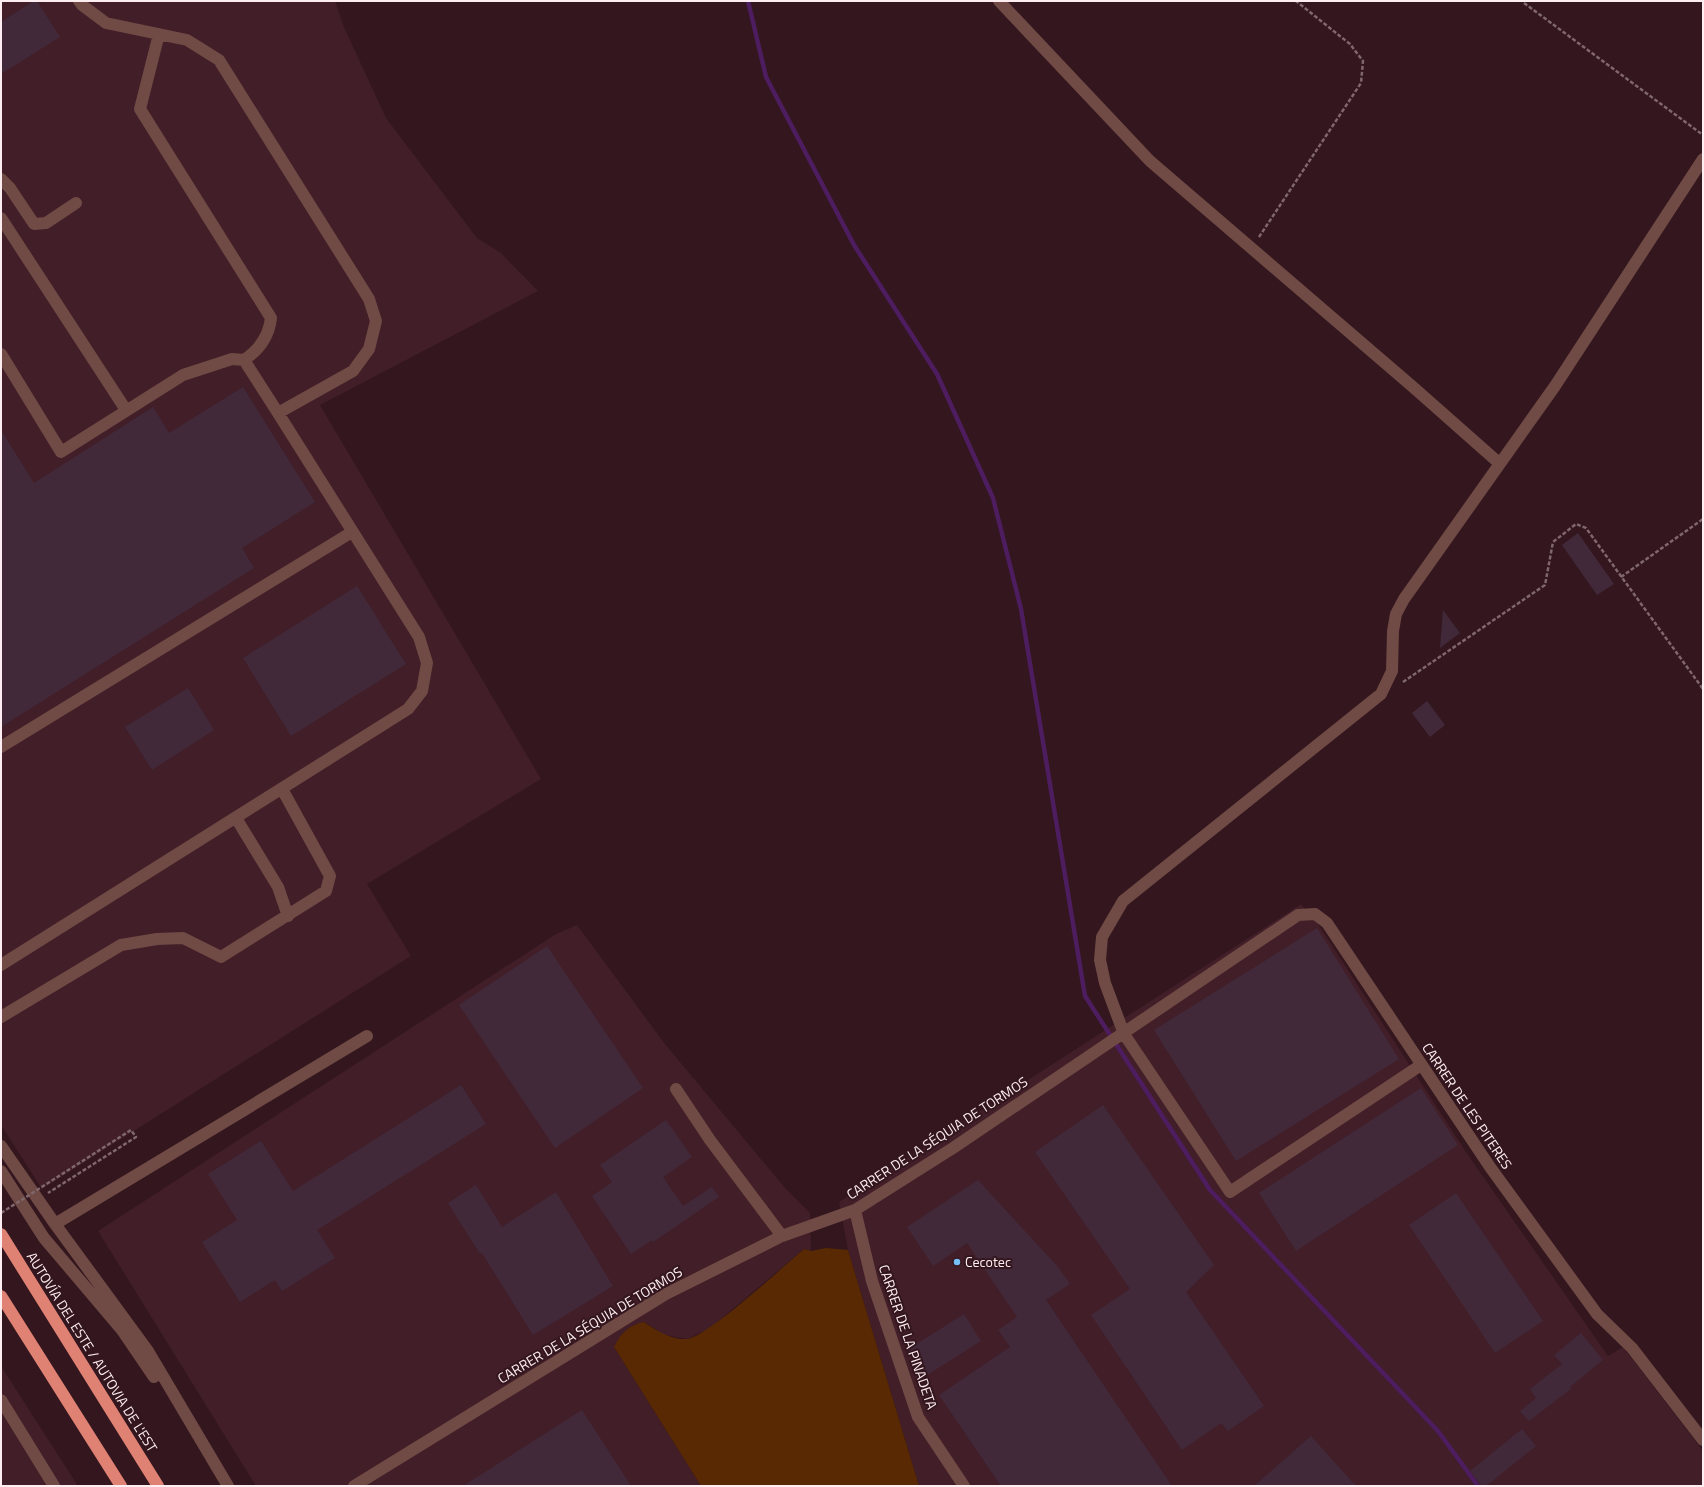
<svg xmlns="http://www.w3.org/2000/svg" width="1704" height="1487" font-family="'Titillium Web',sans-serif">
<style>
.built{fill:#411e28}
.grass{fill:#582902}
.lines{fill:none;stroke-linecap:round;stroke-linejoin:round}
.stream{stroke:#4d1d5f;stroke-width:4.5}
.building{fill:#422939}
.path{stroke:#7f676d;stroke-width:2.5;stroke-dasharray:4 2;stroke-linecap:butt}
.minor{stroke:#704a44;stroke-width:12}
.highway{stroke:#df8173;stroke-width:12}
.path-bridge{stroke:#7f676d;stroke-width:2.5;stroke-dasharray:4 2;stroke-linecap:butt}
.poi-dot{fill:#75c0f6;stroke:#33161e;stroke-width:1.5}
.labels{text-anchor:middle;stroke-width:4;stroke-linejoin:round;paint-order:stroke}
.street-label{font-size:14px;fill:#feeef1;stroke:#33161e}
.poi-label{font-size:14px;fill:#feeef1;stroke:#33161e;text-anchor:start}
</style>
<rect width="100%" height="100%" fill="#33161e"/>
<path class="built" d="M1 1H335L344 27 386 118 477 238 501 253 538 291 320 405 541 779 367 884 411 956 42 1189 1 1125Z
M1301 904 1318 924 1466 1152 1608 1356 1623 1347 1703 1451V1486H919L848 1250 839 1202Z
M577 925 665 1044 786 1189 810 1213 811 1251 804 1249 709 1329 687 1339 665 1335 644 1322 614 1347 701 1486H256L98 1231 556 934Z
M1 1366 78 1486H1Z"/>
<path class="grass" d="M826 1248 848 1250 919 1486H701L614 1347C621 1333 629 1325 644 1322 656 1330 671 1340 687 1339 707 1337 784 1266 804 1249L811 1251Z"/>
<g class="lines">
<path class="stream" d="M748 1 766 77 854 245 937 374 993 498 1021 609 1085 996 1210 1190 1438 1431 1478 1486"/>
</g>
<path class="building" d="M34 1H37L60 37 1 74V22Z
M243 387 315 502 242 548 254 568 1 727V430L34 483 153 407 169 433Z
M1578 533 1614 584 1597 595 1562 545Z
M357 586 406 664 291 736 243 658Z
M1443 610 1460 633 1440 648Z
M188 688 214 730 152 770 125 727Z
M1427 701 1445 725 1430 737 1412 713Z
M1317 928 1399 1059 1236 1161 1154 1030Z
M547 946 643 1088 555 1148 459 1005Z
M461 1085 486 1124 317 1230 335 1258 282 1291 275 1280 240 1302 202 1242 237 1220 208 1174 261 1141 293 1191Z
M1421 1088 1458 1145 1296 1251 1259 1193Z
M1103 1105 1214 1265 1186 1292 1264 1406 1228 1431 1221 1423 1182 1450 1091 1315 1130 1289 1035 1152Z
M666 1120 692 1157 663 1177 683 1206 712 1187 719 1197 653 1242 652 1240 631 1254 592 1196 612 1182 600 1165Z
M978 1180 1058 1267 1070 1284 1046 1300 1172 1486H1001L939 1395 1010 1347 998 1330 1017 1317 967 1243 933 1266 907 1227Z
M476 1185 502 1227 556 1192 613 1286 533 1335 482 1253 480 1254 448 1203Z
M1456 1193 1543 1321 1495 1353 1409 1225Z
M964 1314 981 1341 924 1377 907 1350Z
M1581 1333 1603 1360 1570 1387 1571 1389 1529 1421 1520 1411 1536 1398 1530 1389 1562 1364 1554 1355Z
M582 1410 631 1486H463Z
M1522 1429 1536 1446 1486 1486H1482L1470 1471Z
M1311 1436 1356 1486H1254Z"/>
<g class="lines">
<path class="path" d="M1524 3 1703 135
M1259 237 1361 83 1363 61 1350 44 1296 1
M1621 577 1703 519
M1403 682 1545 585 1553 542 1576 524 1586 528 1703 689"/>
<path class="minor" d="M999 1 1150 161 1413 387 1499 463
M159 34 140 109 271 318C269 336 259 350 244 360
M1 179 10 188 34 224 46 223 76 203
M1 218 126 410
M1 354 61 452 183 375 232 359 244 360 278 413
M1 747 352 532
M236 818 278 887 288 916
M1 965 408 709 422 691 427 663 419 637 278 413 353 371 369 349 376 321 369 299 219 60 187 40 106 23 82 5 79 1
M1 1017 121 945 157 939 183 938 221 957 326 891 330 876 282 789
M1421 1065 1230 1192 1124 1034 1105 983 1100 960 1102 937 1123 901 1381 694 1392 671 1393 631 1396 614 1404 599 1555 386 1703 159
M676 1089 710 1140 782 1236
M1 1146 55 1224 148 1351 228 1486
M1 1171 44 1238 122 1330 154 1377
M855 1210 872 1281 918 1417 964 1486
M55 1224 367 1036
M1 1400 54 1486
M354 1486 666 1294 782 1236 855 1210 953 1148 1298 915 1315 914 1327 923 1490 1167 1597 1314 1632 1348 1703 1440"/>
<path class="highway" d="M1 1234 158 1486
M1 1296 121 1486"/>
<path class="path-bridge" d="M1 1213 131 1130 136 1137 48 1193"/>
</g>
<circle class="poi-dot" cx="957" cy="1262" r="4"/>
<g class="labels">
<g class="street-label">
<text transform="translate(1467 1106) rotate(56)" y="5">CARRER DE LES PITERES</text>
<text transform="translate(937 1138) rotate(-33)" y="5">CARRER DE LA SÉQUIA DE TORMOS</text>
<text transform="translate(590 1325) rotate(-31)" y="5">CARRER DE LA SÉQUIA DE TORMOS</text>
<text transform="translate(908 1337) rotate(71)" y="5">CARRER DE LA PINADETA</text>
<text transform="translate(92 1352) rotate(58)" y="5">AUTOVÍA DEL ESTE / AUTOVIA DE L'EST</text>
</g>
<g class="poi-label">
<text x="965" y="1267">Cecotec</text>
</g>
</g>
<rect width="1704" height="1487" fill="none" stroke="#feeef1" stroke-width="4"/>
</svg>
